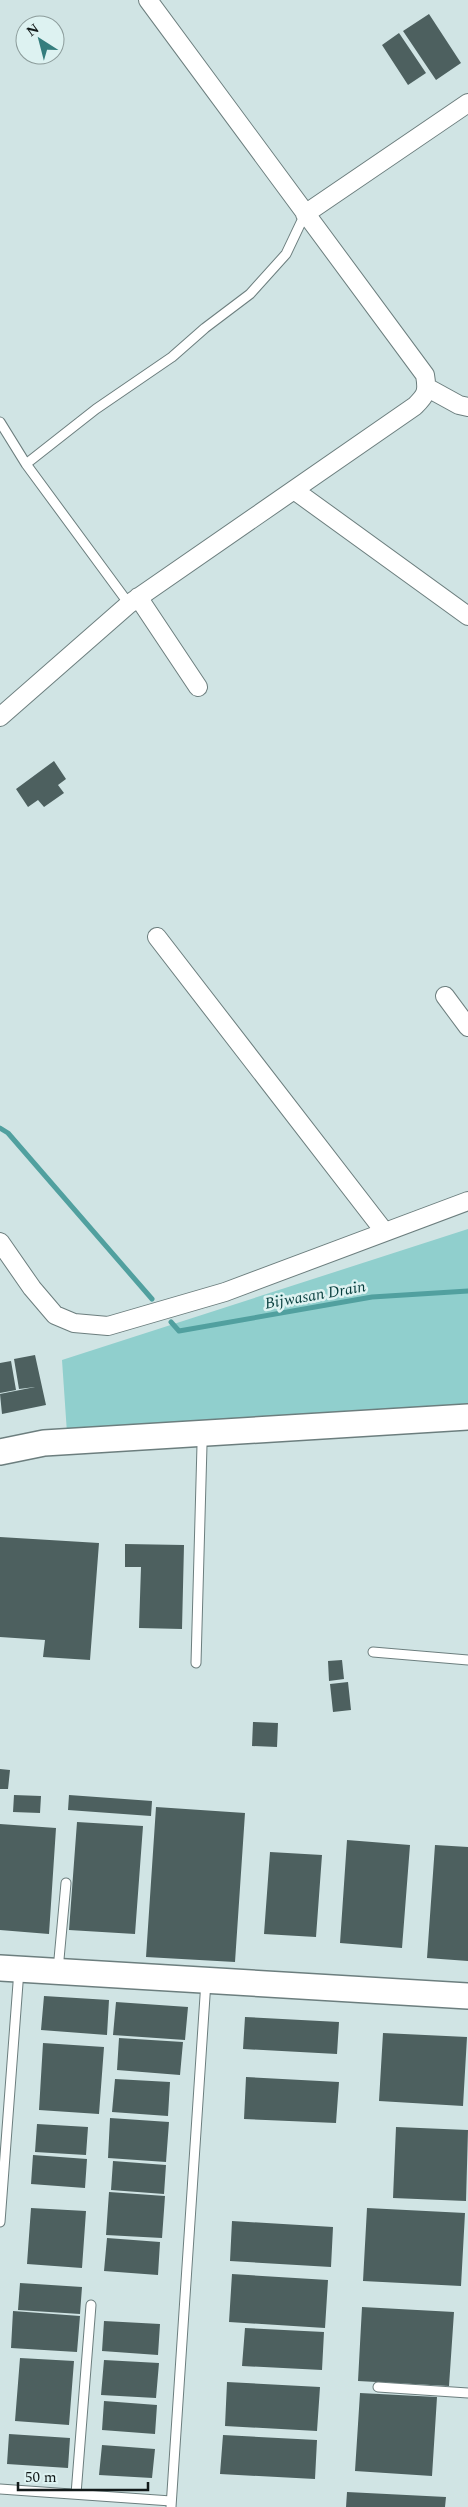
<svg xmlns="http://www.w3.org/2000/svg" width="468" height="2507" font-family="Spectral,serif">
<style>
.green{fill:#90cfcd}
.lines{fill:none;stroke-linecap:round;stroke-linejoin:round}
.stream{stroke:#51a09f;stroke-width:5}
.building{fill:#4d605f}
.lane-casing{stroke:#6c7e7e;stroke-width:11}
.street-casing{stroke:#6c7e7e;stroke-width:20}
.secondary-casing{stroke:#6c7e7e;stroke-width:28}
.lane{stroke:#fff;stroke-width:9}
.street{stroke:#fff;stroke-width:18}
.secondary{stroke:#fff;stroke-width:25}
.labels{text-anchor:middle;stroke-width:5;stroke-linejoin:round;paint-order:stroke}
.water-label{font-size:16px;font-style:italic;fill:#043b3a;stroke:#ddf2f1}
</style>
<rect width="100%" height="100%" fill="#d0e4e4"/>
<path class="green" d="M468 1229V1408L358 1410 67 1433 62 1360Z"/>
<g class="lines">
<path class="stream" d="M0 1128 8 1133 152 1299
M171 1322 179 1331 372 1297 468 1291"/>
</g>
<path class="building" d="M429 14 461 63 436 80 403 31Z
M399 33 426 73 408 85 382 45Z
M54 761 66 779 58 785 64 793 44 807 38 800 28 807 16 789Z
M35 1355 46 1405 2 1414 0 1394 35 1387 19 1389 14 1359Z
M11 1361 16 1390 0 1393V1363Z
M0 1537 99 1543 90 1660 43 1657 45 1640 0 1637Z
M125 1544 184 1545 182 1629 139 1628 141 1567H125Z
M342 1660 344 1679 329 1681 328 1661Z
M348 1682 351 1710 333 1712 330 1684Z
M253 1722 278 1723 277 1747 252 1746Z
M0 1769 10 1770 8 1789H0Z
M14 1795 41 1796 40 1813 13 1812Z
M69 1795 152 1801 151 1816 68 1810Z
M156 1807 245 1813 235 1962 146 1957Z
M77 1822 143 1826 135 1934 69 1930Z
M0 1824 56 1828 49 1934 0 1930Z
M347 1840 410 1845 402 1948 340 1943Z
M435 1845 468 1847V1961L427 1958Z
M270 1852 322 1855 316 1937 264 1934Z
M44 1996 109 2000 107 2035 41 2030Z
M116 2002 188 2007 185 2040 113 2035Z
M245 2017 339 2022 337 2054 243 2049Z
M383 2033 467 2037 463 2106 379 2101Z
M119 2038 183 2042 180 2075 117 2070Z
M43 2043 104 2047 99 2114 39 2110Z
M246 2077 339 2082 336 2123 244 2119Z
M115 2079 170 2082 168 2116 112 2112Z
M110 2118 169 2122 166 2162 108 2158Z
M37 2124 88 2127 86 2155 35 2152Z
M396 2127 468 2130 466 2201 393 2198Z
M33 2155 87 2159 85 2188 31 2184Z
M113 2161 166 2165 164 2194 111 2190Z
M109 2192 165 2196 162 2238 106 2235Z
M31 2208 86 2211 82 2268 27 2264Z
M367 2208 465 2213 461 2286 363 2281Z
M232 2221 333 2227 331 2267 230 2261Z
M107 2238 160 2242 158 2275 104 2271Z
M232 2274 328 2280 325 2328 229 2322Z
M20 2283 82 2287 80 2314 18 2310Z
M362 2307 454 2312 449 2386 358 2381Z
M13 2311 80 2316 77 2352 11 2348Z
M104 2321 160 2324 158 2355 102 2351Z
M245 2328 324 2332 322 2370 242 2366Z
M20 2358 74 2361 69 2425 15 2421Z
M104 2360 159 2363 156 2398 101 2395Z
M227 2382 320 2387 317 2431 225 2426Z
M360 2393 437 2397 432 2476 355 2471Z
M104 2401 157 2405 155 2434 102 2430Z
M9 2434 70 2438 68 2468 7 2464Z
M223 2435 317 2440 315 2479 220 2474Z
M102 2445 155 2449 152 2478 99 2475Z
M347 2492 446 2497 445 2507H346Z"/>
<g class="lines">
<defs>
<path id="lane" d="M0 422 26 464 129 604
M26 464 96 409 172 357 205 328 250 294 286 254 305 214
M373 1652 468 1660
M196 1663 202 1445
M58 1970 66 1883
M0 2222 19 1970
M378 2387 468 2393
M0 2489 171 2501
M76 2494 91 2305
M171 2507 206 1981"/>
<path id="street" d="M305 214 468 103
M428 388 459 405 468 407
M294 490 468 616
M138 597 198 687
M0 717 129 604 415 406C426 395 428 392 425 375L148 0
M157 937 384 1231
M445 996 468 1027
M0 1242 32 1288 55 1315 74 1323 108 1326 225 1292 468 1201"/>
<path id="secondary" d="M0 1452 44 1443 468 1417
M0 1968 468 1996"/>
</defs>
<use href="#lane" class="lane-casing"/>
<use href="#street" class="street-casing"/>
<use href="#secondary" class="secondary-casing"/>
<use href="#lane" class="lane"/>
<use href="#street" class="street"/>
<use href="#secondary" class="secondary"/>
</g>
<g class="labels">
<g class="water-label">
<text transform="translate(315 1294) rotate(-10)" y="6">Bijwasan Drain</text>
</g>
</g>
<g transform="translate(40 40) rotate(324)"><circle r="24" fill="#ddf2f1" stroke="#8c9c9b"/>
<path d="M0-4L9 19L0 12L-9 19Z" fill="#347d7d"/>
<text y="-8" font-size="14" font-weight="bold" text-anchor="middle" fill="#131a1a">N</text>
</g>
<path d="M18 2482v8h130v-8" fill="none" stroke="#131a1a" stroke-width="2.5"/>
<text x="25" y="2482" font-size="15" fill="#131a1a" stroke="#ddf2f1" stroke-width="4" paint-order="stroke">50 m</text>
</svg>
